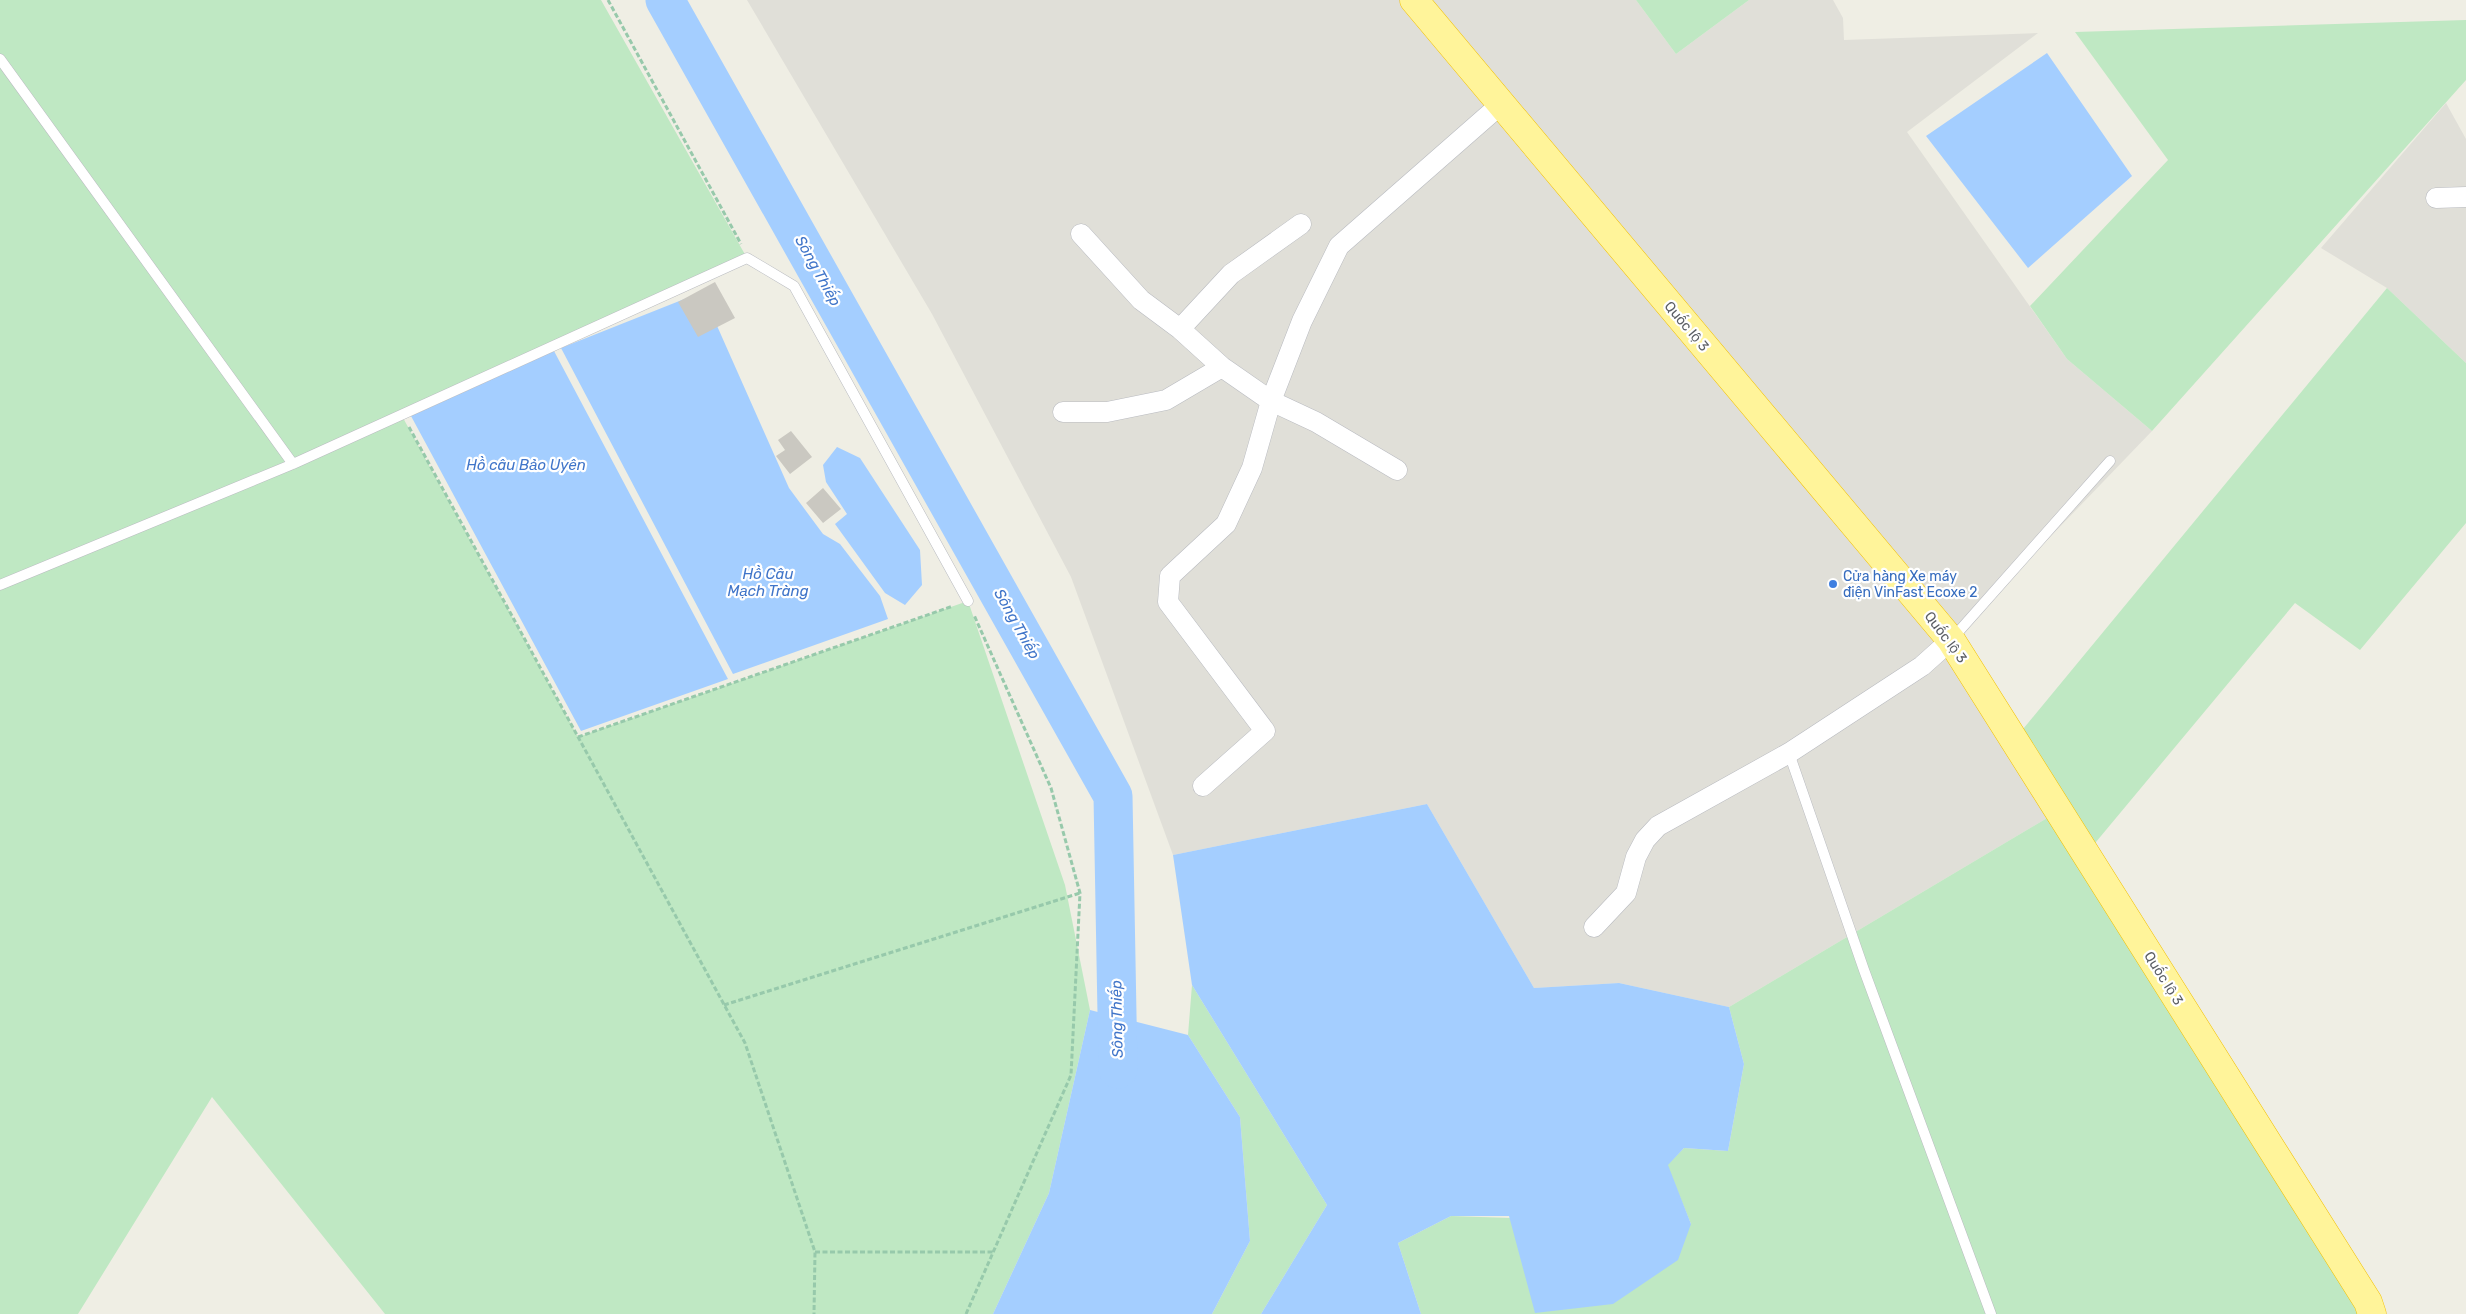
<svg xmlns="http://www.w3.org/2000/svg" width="2466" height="1314" font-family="Rubik,sans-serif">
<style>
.industrial{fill:#e0dfd8}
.green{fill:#bfe8c3}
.water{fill:#a4ceff}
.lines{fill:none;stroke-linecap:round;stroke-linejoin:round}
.river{stroke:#a4ceff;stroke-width:39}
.building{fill:#cac8c1}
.service-casing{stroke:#b9bbc0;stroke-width:11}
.minor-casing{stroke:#b9bbc0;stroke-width:21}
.trunk-casing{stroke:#f3c000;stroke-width:29}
.path{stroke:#97c9ab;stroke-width:3;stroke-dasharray:5 2.5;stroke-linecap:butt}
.service{stroke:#fff;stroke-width:10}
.minor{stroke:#fff;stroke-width:20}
.trunk{stroke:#fff49a;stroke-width:28}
.shop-dot{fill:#3f7fe0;stroke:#fff;stroke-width:2}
.labels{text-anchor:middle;stroke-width:4.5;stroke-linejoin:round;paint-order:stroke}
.street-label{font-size:14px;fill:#5c5f65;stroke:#fff}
.shop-label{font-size:14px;fill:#366cbe;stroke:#fff;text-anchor:start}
.water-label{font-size:15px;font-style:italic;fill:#4075c9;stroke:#fff}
</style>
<rect width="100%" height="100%" fill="#efeee4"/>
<path class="industrial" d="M747 0H1636L1676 54 1749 0H1833L1843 18 1844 40 2038 33 1907 132 2067 359 2152 431 1951 640 2059 811 1729 1007 1619 983 1534 988 1427 804 1173 855 1071 577 932 314Z
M2446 103 2466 139V363L2387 288 2321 248Z"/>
<path class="green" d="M0 0H601L747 258 402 416 578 737 968 601 1065 885 1090 1010 1049 1193 993 1314H385L212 1097 78 1314H0Z
M1636 0H1749L1676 54Z
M2466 20V80L2152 431 2067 359 2030 306 2168 160 2075 32Z
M2387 288 2466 363V523L2360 650 2295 603 2086 854 2372 1314H1421L1398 1243 1451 1216 1691 1224 1667 1165 1684 1148 1728 1151 1744 1064 1729 1007 2059 811 2014 740Z
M1192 985 1327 1205 1261 1314H1212L1250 1241 1240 1117 1188 1035Z"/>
<path class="water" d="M2047 53 2132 176 2028 268 1926 136Z
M702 292 789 488 823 534 840 544 880 596 888 619 733 674 561 348Z
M554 351 728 679 581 731 411 416Z
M837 447 860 458 920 550 922 585 905 605 885 593 835 524 847 514 826 482 823 465Z
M1427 804 1534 988 1619 983 1729 1007 1744 1064 1728 1151 1684 1148 1668 1165 1691 1224 1678 1260 1613 1304 1535 1313 1509 1216H1451L1398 1243 1421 1314H1261L1327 1205 1192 985 1173 855Z
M1090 1010 1188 1035 1240 1117 1250 1241 1212 1314H993L1049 1193Z"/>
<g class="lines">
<path class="river" d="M665 0 1113 796 1118 1069"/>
</g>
<path class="building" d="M715 282 735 318 698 337 678 302Z
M791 431 812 457 790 474 776 456 785 450 778 440Z
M823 488 841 509 823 523 806 503Z"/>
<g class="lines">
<defs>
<path id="service" d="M0 59 293 464
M0 585 293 464 747 258 794 286 968 601
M1952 639 2110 461
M1789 753 1864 970 1991 1314"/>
<path id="minor" d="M2436 198 2466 197
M1301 224 1231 274 1180 329 1222 367 1271 401 1316 422 1397 470
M1081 234 1141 300 1180 329
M1063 412H1107L1166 400 1222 367
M1203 786 1265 731 1168 602 1170 576 1226 524 1252 468 1271 401 1302 321 1339 246 1500 105
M1594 927 1626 893 1636 857 1645 840 1658 826 1789 753 1922 666 1951 640"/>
<path id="trunk" d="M1414 0 1951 640 2368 1302 2372 1314"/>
</defs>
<use href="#service" class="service-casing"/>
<use href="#minor" class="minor-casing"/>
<use href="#trunk" class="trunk-casing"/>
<path class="path" d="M608 0 741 244
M409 427 745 1043 815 1252 814 1314
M578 737 953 606
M724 1005 1080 893
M815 1252H993
M966 1314 1071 1075 1080 893 1051 788 974 615"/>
<use href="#service" class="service"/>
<use href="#minor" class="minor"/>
<use href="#trunk" class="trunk"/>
</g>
<circle class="shop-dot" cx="1833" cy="584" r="5"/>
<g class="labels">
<g class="street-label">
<text transform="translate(1687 326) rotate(50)" y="5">Quốc lộ 3</text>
<text transform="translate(1946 637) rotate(53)" y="5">Quốc lộ 3</text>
<text transform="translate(2164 978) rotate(58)" y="5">Quốc lộ 3</text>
</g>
<g class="shop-label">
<text x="1843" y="581">Cửa hàng Xe máy<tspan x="1843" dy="16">điện VinFast Ecoxe 2</tspan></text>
</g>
<g class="water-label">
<text transform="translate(818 271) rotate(61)" y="5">Sông Thiếp</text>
<text x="526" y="470">Hồ câu Bảo Uyên</text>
<text x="768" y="579">Hồ Câu<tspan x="768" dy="17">Mạch Tràng</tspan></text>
<text transform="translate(1017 624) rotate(61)" y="5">Sông Thiếp</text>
<text transform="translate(1117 1019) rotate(-91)" y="5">Sông Thiếp</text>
</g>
</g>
</svg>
